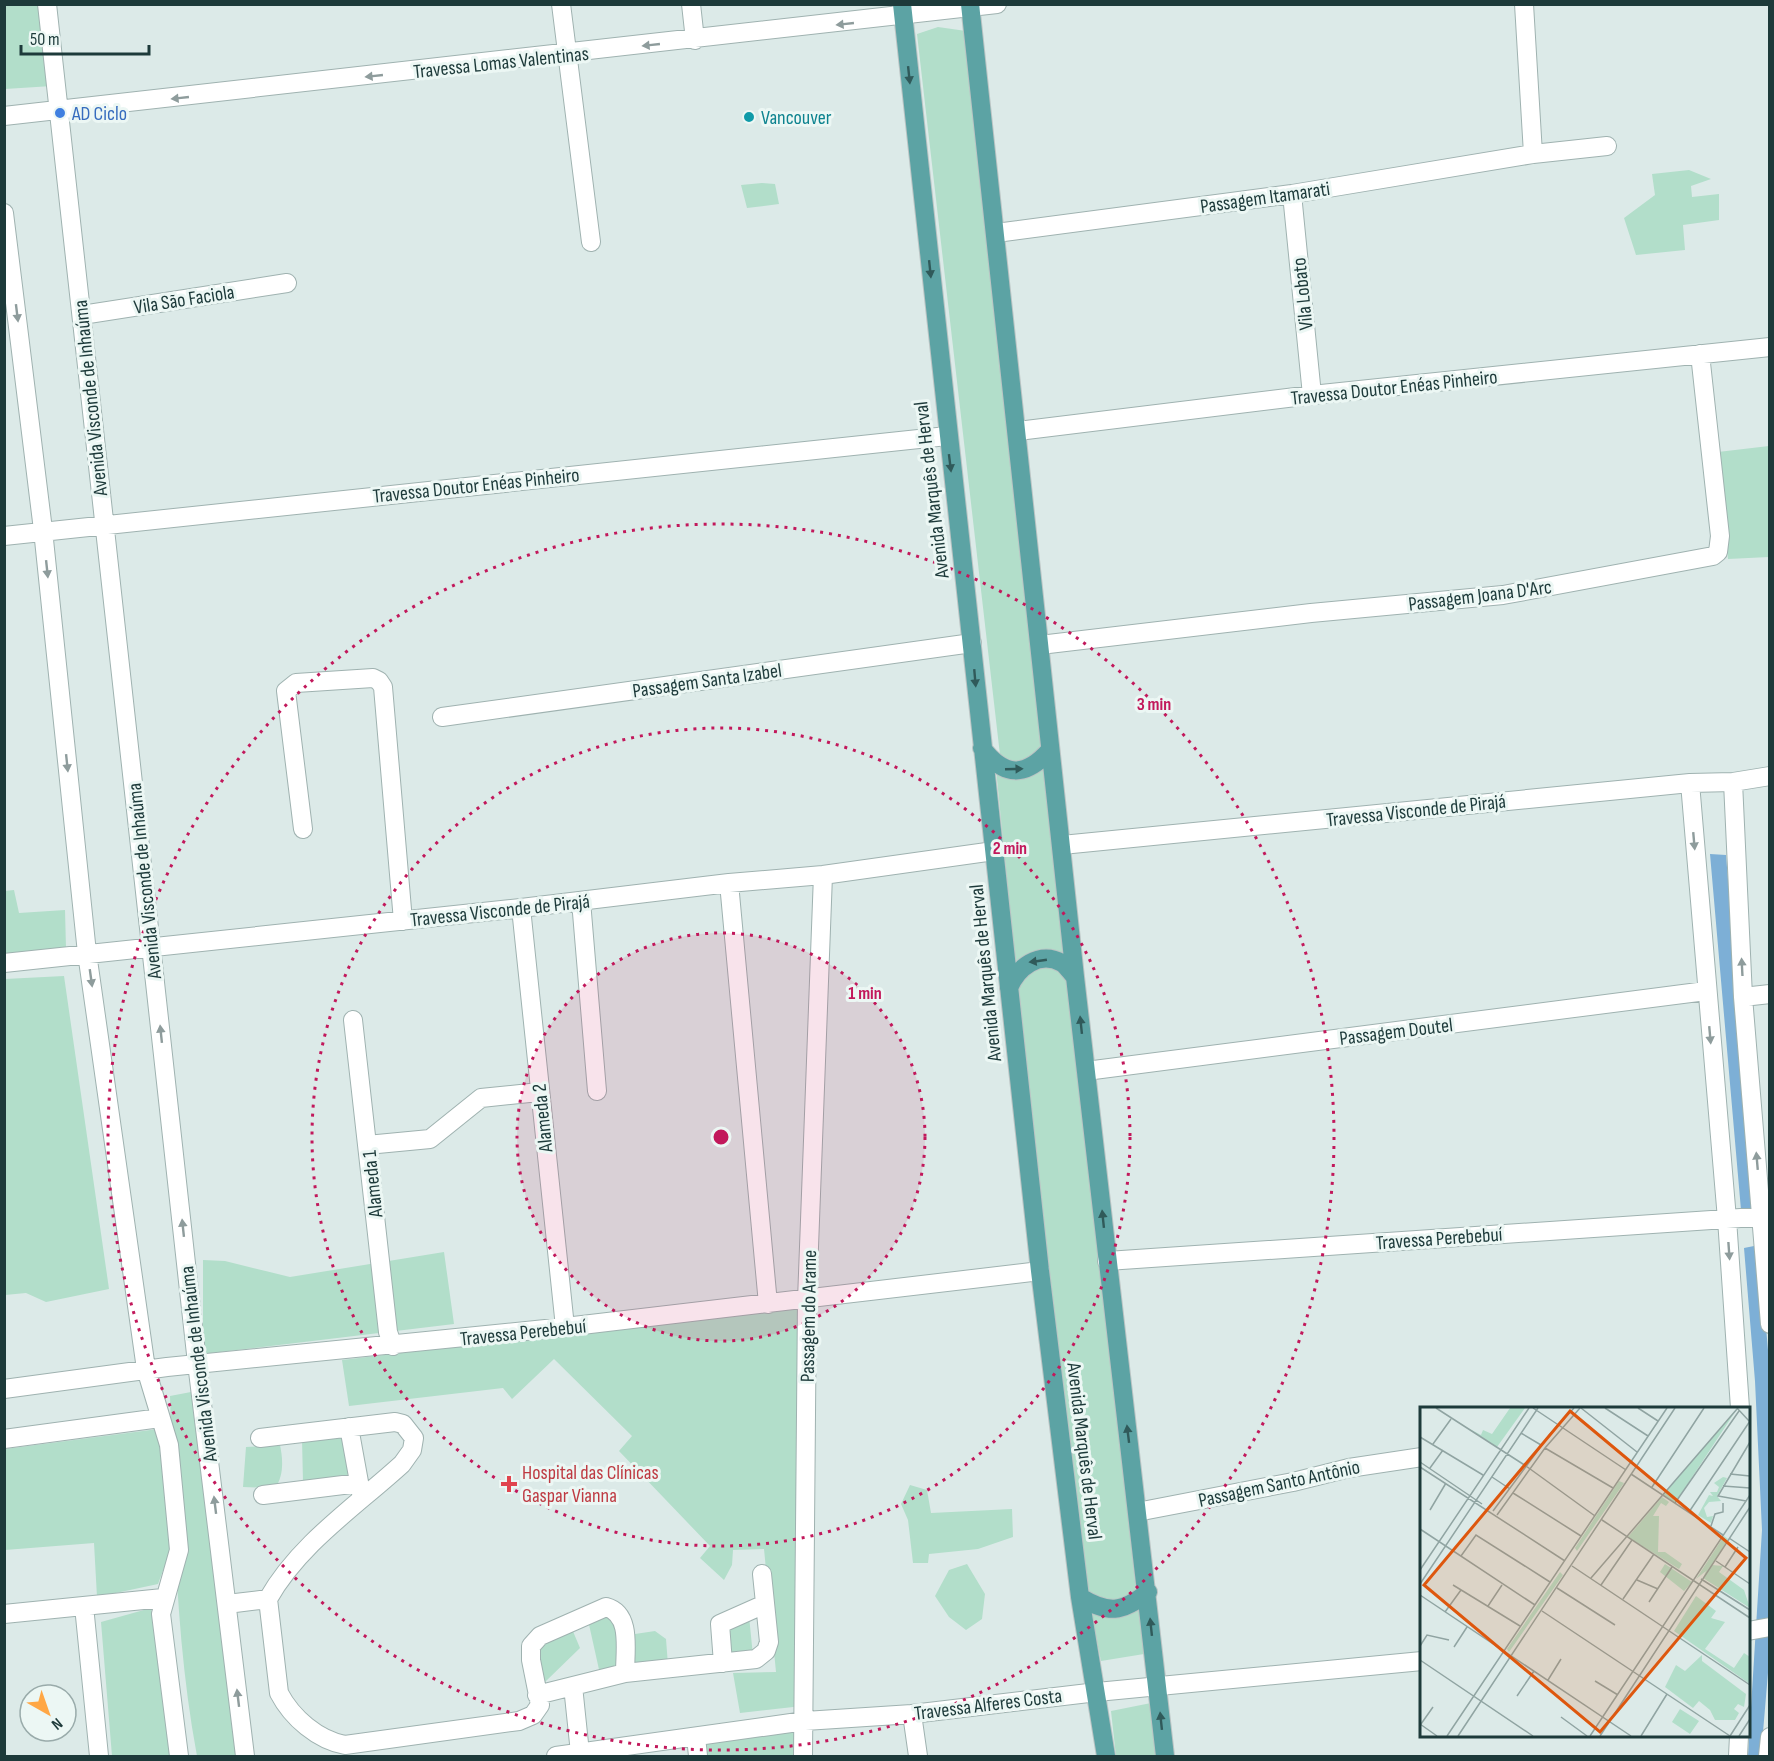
<svg xmlns="http://www.w3.org/2000/svg" width="1774" height="1761" font-family="'Sofia Sans Condensed',sans-serif">
<style>
.green{fill:#b2deca}
.water{fill:#7dafd6}
.lines{fill:none;stroke-linecap:round;stroke-linejoin:round}
.minor-casing{stroke:#9fb2b0;stroke-width:20}
.major-casing{stroke:#bbc4c4;stroke-width:20}
.minor{stroke:#fff;stroke-width:18}
.major{stroke:#5ca3a4;stroke-width:18}
.oneway{fill:#8e9c9c}
.oneway2{fill:#305a5a}
.ring{fill:none;stroke:#c2185b;stroke-width:3;stroke-dasharray:3 6}
.shop-dot{fill:#3f7fe0;stroke:#ecf7f4;stroke-width:2}
.culture-dot{fill:#0f9aa8;stroke:#ecf7f4;stroke-width:2}
.health-dot{fill:#e0444e;stroke:#ecf7f4;stroke-width:2}
.labels{text-anchor:middle;stroke-width:6;stroke-linejoin:round;paint-order:stroke}
.street-label{font-size:20px;fill:#1d3a3a;stroke:#ecf7f4}
.shop-label{font-size:20px;fill:#366cbe;stroke:#ecf7f4;text-anchor:start}
.culture-label{font-size:20px;fill:#0d838f;stroke:#ecf7f4;text-anchor:start}
.health-label{font-size:20px;fill:#be3a42;stroke:#ecf7f4;text-anchor:start}
.inset-road{fill:none;stroke:#90a4a2;stroke-width:1.5}
.view{fill:#de570e;fill-opacity:0.15;stroke:#de570e;stroke-width:3}
.inset-edge{fill:none;stroke:#1d3a3a;stroke-width:3}
.centre{fill:#c2185b;stroke:#ecf7f4;stroke-width:3}
.ring-label{font-size:18px;text-anchor:middle;font-weight:bold;fill:#c2185b;stroke:#ecf7f4;stroke-width:6;stroke-linejoin:round;paint-order:stroke}
</style>
<rect width="100%" height="100%" fill="#dceae8"/>
<path class="green" d="M5 5H43L52 86 5 89Z
M938 27 966 31 1043 740 1036 754 1016 763 1000 755 917 34Z
M1689 170 1711 179 1691 186 1692 197 1719 194V220L1683 225 1685 250 1636 255 1624 218 1655 195 1652 174Z
M762 183 775 184 779 204 747 208 741 185Z
M1769 446V557L1728 559 1718 452Z
M1048 759 1067 961 1053 950 1040 951 1015 961 996 769Z
M14 890 19 913 65 910 66 948 5 954 4 891Z
M1036 966 1052 967 1065 972 1071 987 1136 1591 1124 1599 1096 1601 1087 1589 1016 985Z
M64 976 109 1289 46 1302 26 1293 5 1295V979Z
M444 1252 454 1324 203 1354V1260L225 1261 290 1277Z
M803 1305 802 1706 740 1713 733 1673 776 1672 764 1549 733 1550 732 1565 724 1580 700 1558 710 1546 619 1451 632 1436 554 1359 512 1399 503 1388 349 1406 342 1360Z
M191 1392 237 1756H197C175 1638 174 1517 170 1396Z
M158 1429 162 1446 172 1546 158 1584 97 1597 94 1543 5 1550V1449Z
M345 1431 350 1466 346 1480 303 1482 302 1439Z
M280 1445C283 1459 284 1476 275 1488L243 1487 246 1447Z
M910 1485 927 1490 931 1513 1012 1509 1013 1537 978 1549 929 1554 928 1563H913L908 1520 901 1504Z
M967 1564 985 1594 982 1619 966 1630 949 1617 935 1596 949 1570Z
M1142 1600 1144 1654 1101 1661 1090 1609Z
M151 1608 173 1756H112L101 1622Z
M616 1615 619 1670 600 1674 588 1620Z
M749 1616 753 1656 732 1657 726 1626Z
M572 1629 580 1648 545 1682 537 1663 541 1644Z
M655 1631 666 1639 668 1665 634 1666 635 1634Z
M1151 1703 1159 1756H1116L1111 1711Z
M805 1721 803 1756H698L696 1737Z"/>
<path class="water" d="M1710 854 1726 855 1755 1207 1741 1210Z
M1759 1245 1769 1362 1770 1649 1761 1756H1748L1762 1530 1755 1381 1744 1248Z"/>
<g class="lines">
<defs>
<path id="minor" d="M47 4 197 1363 245 1756
M561 4 591 242
M691 4 695 40
M1524 4 1533 154
M4 116 997 4
M1292 194 1312 395
M4 213 43 530 87 953 146 1369 169 1445 179 1550 161 1614 179 1756
M996 233 1292 194 1533 154 1607 146
M82 315 287 283
M1018 431 1312 395 1770 347
M4 536 947 436
M1040 645 1311 613 1503 595 1713 556 1718 552 1720 536 1700 354
M442 717 972 643
M1733 782 1743 997 1770 1324
M1690 783 1727 1219 1740 1408
M303 829 286 691 296 683 373 678 379 681 383 687 403 921
M1062 845 1690 783 1733 782 1770 776
M729 883 768 1304
M581 901 597 1091
M521 908 565 1327
M4 963 521 908 729 883 823 875 994 851
M1743 997 1770 994
M353 1020 388 1332 393 1346
M1086 1071 1706 991
M367 1145 430 1139 481 1098 539 1092
M1107 1261 1770 1216
M4 1389 167 1367 565 1327 1040 1271
M349 1427 361 1493
M260 1438 395 1422 403 1424 414 1438 412 1450 402 1464C356 1506 299 1544 268 1599
M4 1439 160 1418
M263 1495 359 1483
M1137 1512 1293 1482 1349 1468 1422 1457
M227 1604 268 1599 279 1693C292 1718 318 1740 345 1745L519 1721 533 1715 540 1705 531 1660V1646L540 1636 606 1607C632 1614 625 1650 625 1673L756 1659 766 1651 769 1642 762 1574
M84 1606 99 1756
M4 1614 163 1598
M1748 1631 1770 1627
M723 1663 720 1624 765 1604
M573 1686 580 1753
M537 1695 625 1673
M912 1714 918 1756
M696 1737 698 1756
M556 1756 805 1721 912 1714 1097 1692 1422 1661
M803 1756 807 1300 823 875
M1738 1756 1739 1736
M1768 1756 1770 1737"/>
<path id="major" d="M902 4 1040 1271 1080 1597 1106 1756
M970 4 1075 977 1165 1756
M982 748C1004 777 1025 778 1050 750
M1009 988C1017 968 1039 950 1062 963 1067 966 1071 973 1075 977
M1080 1597C1108 1614 1122 1613 1148 1592"/>
</defs>
<use href="#minor" class="minor-casing"/>
<use href="#major" class="major-casing"/>
<use href="#minor" class="minor"/>
<use href="#major" class="major"/>
</g>
<defs><path id="oneway-solid" d="M-6-.8H1V-3.2L6.5 0L1 3.2V.8H-6Z" transform="scale(1.5)"/></defs>
<g class="oneway">
<use href="#oneway-solid" transform="translate(845 24) rotate(174)"/>
<use href="#oneway-solid" transform="translate(651 45) rotate(174)"/>
<use href="#oneway-solid" transform="translate(374 76) rotate(174)"/>
<use href="#oneway-solid" transform="translate(180 98) rotate(174)"/>
<use href="#oneway-solid" transform="translate(17 313) rotate(83)"/>
<use href="#oneway-solid" transform="translate(47 569) rotate(84)"/>
<use href="#oneway-solid" transform="translate(67 763) rotate(84)"/>
<use href="#oneway-solid" transform="translate(1694 841) rotate(85)"/>
<use href="#oneway-solid" transform="translate(1742 967) rotate(-93)"/>
<use href="#oneway-solid" transform="translate(91 978) rotate(82)"/>
<use href="#oneway-solid" transform="translate(161 1034) rotate(-96)"/>
<use href="#oneway-solid" transform="translate(1710 1035) rotate(85)"/>
<use href="#oneway-solid" transform="translate(1757 1161) rotate(-95)"/>
<use href="#oneway-solid" transform="translate(183 1228) rotate(-96)"/>
<use href="#oneway-solid" transform="translate(1729 1251) rotate(86)"/>
<use href="#oneway-solid" transform="translate(215 1505) rotate(-97)"/>
<use href="#oneway-solid" transform="translate(238 1698) rotate(-97)"/>
</g>
<g class="oneway2">
<use href="#oneway-solid" transform="translate(909 75) rotate(84)"/>
<use href="#oneway-solid" transform="translate(930 269) rotate(84)"/>
<use href="#oneway-solid" transform="translate(950 463) rotate(83)"/>
<use href="#oneway-solid" transform="translate(975 678) rotate(85)"/>
<use href="#oneway-solid" transform="translate(1014 769) rotate(-2)"/>
<use href="#oneway-solid" transform="translate(1038 961) rotate(172)"/>
<use href="#oneway-solid" transform="translate(1081 1025) rotate(-96)"/>
<use href="#oneway-solid" transform="translate(1103 1219) rotate(-96)"/>
<use href="#oneway-solid" transform="translate(1128 1434) rotate(-97)"/>
<use href="#oneway-solid" transform="translate(1151 1627) rotate(-96)"/>
<use href="#oneway-solid" transform="translate(1161 1721) rotate(-96)"/>
</g>
<circle cx="721" cy="1137" r="204" fill="#c2185b" fill-opacity=".12"/>
<g class="ring">
<circle cx="721" cy="1137" r="204"/>
<circle cx="721" cy="1137" r="409"/>
<circle cx="721" cy="1137" r="613"/>
</g>
<circle class="shop-dot" cx="60" cy="113" r="6"/>
<circle class="culture-dot" cx="749" cy="117" r="6"/>
<path class="health-dot" d="M506 1475h6v6h6v6h-6v6h-6v-6h-6v-6h6z"/>
<g class="labels">
<g class="street-label">
<text transform="translate(501 62) rotate(-6)" y="7">Travessa Lomas Valentinas</text>
<text transform="translate(1265 197) rotate(-8)" y="7">Passagem Itamarati</text>
<text transform="translate(1302 294) rotate(-96)" y="7">Vila Lobato</text>
<text transform="translate(184 299) rotate(-9)" y="7">Vila São Faciola</text>
<text transform="translate(1394 387) rotate(-6)" y="7">Travessa Doutor Enéas Pinheiro</text>
<text transform="translate(90 398) rotate(-96)" y="7">Avenida Visconde de Inhaúma</text>
<text transform="translate(476 485) rotate(-6)" y="7">Travessa Doutor Enéas Pinheiro</text>
<text transform="translate(931 490) rotate(-97)" y="7">Avenida Marquês de Herval</text>
<text transform="translate(1480 595) rotate(-7)" y="7">Passagem Joana D'Arc</text>
<text transform="translate(707 680) rotate(-8)" y="7">Passagem Santa Izabel</text>
<text transform="translate(1416 810) rotate(-6)" y="7">Travessa Visconde de Pirajá</text>
<text transform="translate(144 881) rotate(-96)" y="7">Avenida Visconde de Inhaúma</text>
<text transform="translate(500 910) rotate(-6)" y="7">Travessa Visconde de Pirajá</text>
<text transform="translate(985 973) rotate(-96)" y="7">Avenida Marquês de Herval</text>
<text transform="translate(1396 1031) rotate(-7)" y="7">Passagem Doutel</text>
<text transform="translate(542 1118) rotate(-96)" y="7">Alameda 2</text>
<text transform="translate(372 1184) rotate(-96)" y="7">Alameda 1</text>
<text transform="translate(1439 1238) rotate(-4)" y="7">Travessa Perebebuí</text>
<text transform="translate(808 1316) rotate(-89)" y="7">Passagem do Arame</text>
<text transform="translate(523 1332) rotate(-6)" y="7">Travessa Perebebuí</text>
<text transform="translate(198 1364) rotate(-97)" y="7">Avenida Visconde de Inhaúma</text>
<text transform="translate(1085 1451) rotate(83)" y="7">Avenida Marquês de Herval</text>
<text transform="translate(1279 1483) rotate(-12)" y="7">Passagem Santo Antônio</text>
<text transform="translate(988 1704) rotate(-7)" y="7">Travessa Alferes Costa</text>
</g>
<g class="shop-label">
<text x="72" y="120">AD Ciclo</text>
</g>
<g class="culture-label">
<text x="761" y="124">Vancouver</text>
</g>
<g class="health-label">
<text x="522" y="1479">Hospital das Clínicas<tspan x="522" dy="23">Gaspar Vianna</tspan></text>
</g>
</g>
<g transform="translate(1420 1407)">
<rect width="330" height="330" fill="#dceae8"/>
<path d="M90 1H105L77 40 46 20 61 28 63 23 72 27ZM317 2 255 96 243 88ZM303 70 307 71 297 89 301 94 289 95 284 101 287 110 293 109 291 116 278 108 289 88 293 89 290 85H297L299 80 294 76ZM199 74 204 76 157 144 155 141ZM242 90 249 95 246 99 241 96 233 109H239L238 145H245L262 157 259 162 208 130ZM304 129 308 132 292 158 303 159 299 165 324 183 330 201 283 171 286 164 276 172ZM245 157 272 175 264 184 240 165ZM140 165 143 168 89 245 87 242ZM276 189 296 204 291 211 305 215 285 242 314 261 324 246 330 250V277L254 224ZM282 248V254L326 287 324 300 318 297 314 302 319 306 315 313H295L290 303 279 294 273 301 245 280 256 258 265 264ZM260 302 279 314 270 327 252 315Z" fill="#b2deca"/>
<path class="inset-road" d="M16 1 106 59 175 109M113 1 206 63M161 1 217 45M185 1 228 29M218 1 238 14M317 1 330 15M101 26 121 38M0 30 63 68M13 37 31 12M125 41 193 81M0 55 62 97M0 60 145 154M10 61 23 43M211 67 303 128M310 67 330 69M72 70 90 82M303 79 330 81M232 80 284 1M93 86 161 129M326 94 298 89 330 35M255 96 319 4M10 103 26 76M73 104 130 27 154 1M269 105 330 14M77 108 125 41 160 1M182 113 330 211M291 119 295 107 303 105V96M0 122 115 198M309 131 330 145M41 149 56 128 130 175M296 154 330 177M152 159 330 278M305 160 318 140M0 163 109 1M171 171 317 2M281 172 330 203M217 173 238 182M0 177 118 1M33 178 100 219M181 178 212 133M137 181 195 218M0 188 211 329M203 192 234 147M229 195 252 160M68 199 82 178M122 204 310 329M25 205 41 183M0 239 7 228 29 233M34 240 47 220M0 253 113 329M128 273 141 252M175 274 198 288M97 289 114 264M141 310 167 329M0 317 17 329M1 317 13 300M27 329 247 1M38 329 255 1M170 329 330 88M180 329 330 100M221 329 247 287M310 329 330 298M319 329 330 312"/>
<path class="view" d="M150 4 326 151 180 325 4 178Z"/>
<rect width="330" height="330" class="inset-edge"/>
</g>
<circle cx="721" cy="1137" r="9" class="centre"/>
<g class="ring-label">
<text x="1154" y="710">3 min</text>
<text x="1010" y="854">2 min</text>
<text x="865" y="999">1 min</text>
</g>
<rect width="1774" height="1761" fill="none" stroke="#1d3a3a" stroke-width="12"/>
<g transform="translate(48 1713) rotate(140)"><circle r="28" fill="#ecf7f4" stroke="#99abaa" stroke-width="1.5"/>
<path d="M0-4.5L10 22L0 15L-10 22Z" fill="#ffa745"/>
<text y="-9" font-size="16" font-weight="bold" text-anchor="middle" fill="#1d3a3a">N</text>
</g>
<path d="M21 45v9h128v-9" fill="none" stroke="#1d3a3a" stroke-width="3"/>
<text x="30" y="45" font-size="18" fill="#1d3a3a" stroke="#ecf7f4" stroke-width="4.5" paint-order="stroke">50 m</text>
</svg>
